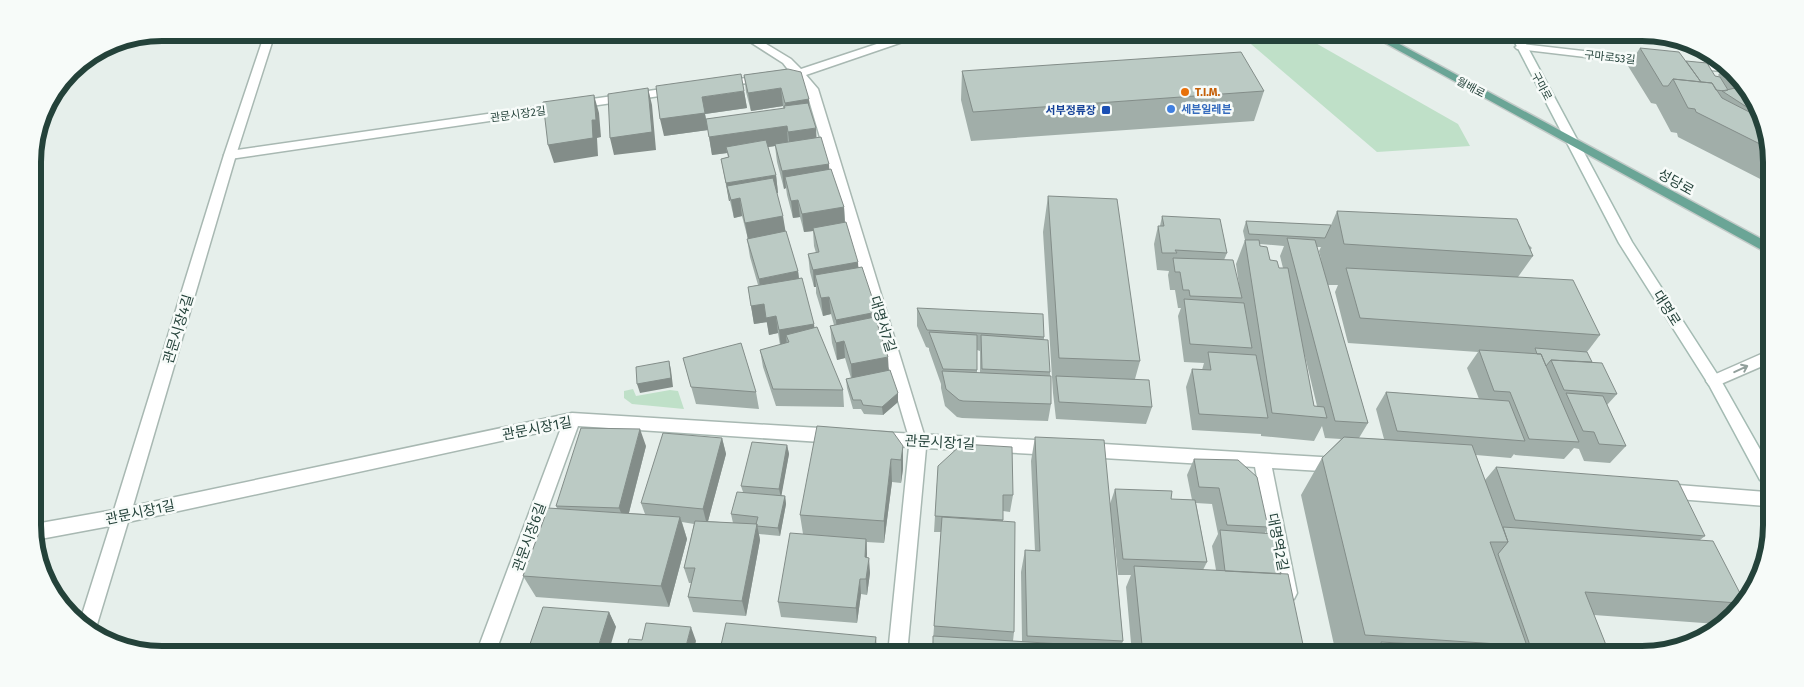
<svg xmlns="http://www.w3.org/2000/svg" width="1804" height="687" font-family="'Fira Sans','Noto Sans KR',sans-serif">
<style>
.green{fill:#bfe0c8}
.lines{fill:none;stroke-linecap:round;stroke-linejoin:round}
.pedestrian-casing{stroke:#a8b8b2;stroke-width:3}
.minor-casing{stroke:#a8b8b2;stroke-width:3}
.secondary-casing{stroke:#a4bbb3;stroke-width:3}
.primary-casing{stroke:#c2cac8;stroke-width:3}
.pedestrian{fill:#fff;fill-rule:evenodd}
.minor{fill:#fff;fill-rule:evenodd}
.secondary{fill:#fff;fill-rule:evenodd}
.primary{fill:#6aa596;fill-rule:evenodd}
.wall{fill:#a1aea9;fill-rule:evenodd}
.shaded-wall{fill:#838d89}
.building{fill:#bbcac4;stroke:#838d89}
.oneway{stroke:#92a09c}
.food-dot{fill:#e8710a;stroke:#f7fbf9;stroke-width:2}
.shop-dot{fill:#3f7fe0;stroke:#f7fbf9;stroke-width:2}
.transit-dot{fill:#1a4fb4;stroke:#f7fbf9;stroke-width:2}
.labels{text-anchor:middle;stroke-width:5;stroke-linejoin:round;paint-order:stroke}
.far-street-label{font-size:11px;fill:#24423a;stroke:#f7fbf9}
.far-food-label{font-size:11px;font-weight:bold;fill:#c56008;stroke:#f7fbf9;text-anchor:start}
.far-shop-label{font-size:11px;font-weight:bold;fill:#366cbe;stroke:#f7fbf9;text-anchor:start}
.far-transit-label{font-size:11px;font-weight:bold;fill:#164399;stroke:#f7fbf9;text-anchor:end}
.street-label{font-size:14px;fill:#24423a;stroke:#f7fbf9}
.rim{fill:none;stroke:#24423a;stroke-width:6}
</style>
<rect width="100%" height="100%" fill="#e6efeb"/>
<path class="green" d="M1238 33H1298L1458 124 1470 146 1377 152Z
M633 389 636 396 670 390 678 391 684 409 632 404 624 398V391Z"/>
<g class="lines">
<defs>
<path id="pedestrian" d="M736 33H748L791 59 801 69 910 33H924L923 35 806 75 818 89 926 441 924 446 918 448 912 446 910 441 806 90 796 78 720 86 718 84 724 81 790 72 783 63Z
M676 87 680 89 682 91 680 93 230 159 224 155 230 151Z"/>
<path id="minor" d="M265 33H275L236 155 133 506 572 413 836 429 842 431 844 436 842 441 836 443 578 426 495 654H476L561 428 128 522 95 631 80 621 110 526 35 540V524L114 510 224 155Z
M1521 44 1653 59 1659 62 1653 65 1517 49 1515 47Z
M1691 63 1723 66 1733 72 1687 68 1685 66Z
M1768 351 1767 364 1714 387 1709 385 1706 381 1709 377Z
M879 432 1053 441 1059 443 1061 448 1059 453 1053 455 926 448 907 654H888L909 447 873 444 871 439 873 434Z
M1086 443 1338 458 1344 460 1346 465 1344 470 1338 472 1272 468 1297 593 1294 599 1288 601 1282 599 1279 593 1255 467 1086 457 1080 455 1078 450 1080 445Z
M1665 484 1766 492V506L1665 498 1659 496 1657 491 1659 486Z"/>
<path id="secondary" d="M1510 33H1520L1632 242 1719 377 1766 460V482L1760 480 1709 385 1619 243Z"/>
<path id="primary" d="M1367 33H1379L1769 243V254Z"/>
</defs>
<use href="#pedestrian" class="pedestrian-casing"/>
<use href="#minor" class="minor-casing"/>
<use href="#secondary" class="secondary-casing"/>
<use href="#primary" class="primary-casing"/>
<use href="#pedestrian" class="pedestrian"/>
<use href="#minor" class="minor"/>
<use href="#secondary" class="secondary"/>
<use href="#primary" class="primary"/>
</g>
<path class="wall" d="M1611 32H1642L1683 39 1695 47 1616 41Z
M1640 48 1686 61 1715 76 1720 77 1718 75 1725 67 1740 77 1770 145V184L1678 137 1677 133 1671 132 1656 104 1651 103 1628 66Z
M788 69 809 107 816 138 844 207 845 223 858 268 877 312V322L889 371 898 402 883 415 864 414 861 409H853L847 388 846 379 851 378 845 358 837 360 832 343 830 326 834 325 831 314 823 316 816 293V287H814L810 272 808 254 816 253 814 246 813 231 804 232 800 217 793 218 787 195 786 188 784 189 777 162 775 146 768 147 776 175 778 193H777L785 231 798 271 799 278 814 324V328L843 390 844 407 776 406 763 367 760 350 780 345 778 333 769 335 767 322 754 324 748 287 758 285 750 257 747 239H748L742 216 734 218 730 201H729L721 159 728 157 727 153 712 155 708 130 664 136 744 91 747 108 705 114 706 119 783 109V106L751 111 746 92 744 75Z
M962 71 1264 91 1254 121 971 141 961 100Z
M1048 196 1140 361 1135 379 1152 407 1146 424 1056 419 1053 393 1043 232Z
M1337 211 1527 243 1532 248 1530 250 1533 256 1518 277 1600 335 1587 352 1592 362 1617 394 1607 405 1626 446 1610 463 1584 461 1579 449 1574 448 1564 459 1515 455 1514 454 1511 458 1476 455 1485 480 1496 467 1705 536 1700 540 1742 597 1730 614 1717 624 1594 615 1606 645 1603 648 1605 654H1336L1301 495 1322 458 1341 439 1325 438 1322 426 1314 441 1261 436V434L1192 430 1186 387 1192 369 1202 370 1204 363 1184 362 1178 316 1181 308H1178L1175 290H1170L1168 275 1169 271 1157 270 1154 244 1158 226H1160L1162 216 1227 253 1224 260 1240 292 1236 264 1245 240 1243 231 1246 221 1331 225ZM1260 244 1284 246 1280 256 1283 268H1279L1270 260 1260 246ZM1317 247H1321L1319 251 1322 263ZM1328 285H1338L1335 292 1348 343 1478 352 1467 368 1479 399 1386 392 1376 409 1384 439 1359 438 1368 423ZM1304 352 1317 406H1314Z
M917 308 1044 337V339L1050 372V376L1051 404 1048 421 962 418 957 417 945 406 941 388V384L929 350V348L926 347 917 326ZM977 350 980 351V373H977Z
M683 358 756 392 759 409 696 404Z
M1035 437 1110 504 1115 489 1171 499 1192 500 1187 475 1194 459 1268 527 1265 533 1281 574 1305 654H1132L1126 587 1131 575H1118L1113 527 1123 641 1118 654H932L941 532H934L938 466 1013 495 1010 512 1003 511V521L1014 632 1013 641H1022L1021 572 1025 550 1035 551 1031 461ZM1196 503 1212 504 1218 534 1212 546 1216 570H1203L1207 562Z
M722 438 726 454 708 521 733 523 731 514 743 492 741 486 787 445 789 454 781 495 785 496 786 504 780 536 759 534 760 540 746 616 693 612 688 597 691 583H689L684 568 694 524 682 522 687 539 669 607 536 597 523 576 557 508 556 506 646 446 629 513 645 514 641 503Z
M903 446V469L901 483 892 482 884 543 867 542V558L870 573 867 595 861 594 857 623 781 617 778 602 803 534 800 515Z
M609 612 616 627 535 651 530 644Z"/>
<path class="shaded-wall" d="M648 88 652 105 656 150 614 155 610 138Z
M781 88 783 106 751 111 748 93Z
M744 91 747 108 705 114 708 130 664 136 660 119 702 97Z
M594 95 599 113 601 137 597 138 598 156 554 163 548 145Z
M809 99 810 117 787 120 785 103Z
M787 126 788 144 728 153 726 147 727 153 712 155 709 137Z
M816 128 817 146 790 150 788 132Z
M829 164 830 182 785 177 786 188 784 189 782 171Z
M776 175 778 193 740 199 742 216 734 218 731 200 727 186 730 201H729L726 183Z
M798 200 800 217 793 218 791 201Z
M844 207 845 225 813 228V231L804 232 802 214Z
M783 216 786 234 748 240 745 223Z
M858 262 859 280 815 275 816 287H814L813 270Z
M798 271 800 288 761 297 759 279Z
M829 297 831 314 823 316 821 298Z
M764 304 767 322 754 324 751 306Z
M877 312V330L837 337 836 320Z
M776 316 778 333 769 335 766 318Z
M814 324 816 341 786 335 787 346 781 348 779 330Z
M844 341 845 358 837 360 836 343Z
M888 357 889 374 852 381 851 364Z
M669 361 671 370 673 387 640 393 637 384Z
M898 393V402L883 415 882 407Z
M640 429 646 446 626 524 619 508Z
M722 438 726 454 707 525 703 509Z
M787 445 789 454 781 498 779 489Z
M903 446V469L901 483V460Z
M891 459 892 482 884 543V521Z
M785 496 786 504 780 536 778 528Z
M680 517 687 539 669 607 661 586Z
M757 524 760 540 746 616 742 601Z
M866 539 867 554 865 573V557Z
M869 558 870 573 867 595 866 579Z
M860 579 861 594 857 623 856 608Z
M609 612 616 627 608 654H596Z
M691 627 696 641 693 654H684Z
M876 637 877 654H874Z"/>
<path class="building" d="M1640 48 1679 52 1701 82 1673 79 1668 86H1663Z
M1241 52 1264 91 973 112 962 71Z
M1686 61 1707 63 1715 76 1720 77 1728 90 1725 91 1716 90 1712 83 1701 82Z
M788 69 801 72 809 99 785 103 781 88 748 93 744 75Z
M741 74 744 91 702 97 705 113 660 119 656 86Z
M1673 79 1712 83 1722 98 1757 116 1770 145V149L1696 112 1695 109 1688 108Z
M1744 86 1756 113 1722 91Z
M648 88 652 132 610 138 608 94Z
M594 95 596 120H592L593 138 548 145 543 102Z
M808 103 816 128 788 132 787 126 709 137 706 119 785 108 784 106Z
M821 137 829 164 782 171 775 144Z
M766 140 776 175 726 183 721 159 729 157 726 147Z
M831 169 844 207 802 214 798 200 791 201 785 177Z
M773 178 783 216 745 223 740 198 731 200 727 186Z
M1048 196 1117 199 1140 361 1059 358Z
M1337 211 1517 219 1533 256 1344 244Z
M1162 216 1220 219 1227 253 1175 250 1177 253H1162L1158 226H1164Z
M1246 221 1331 225 1325 238 1249 234Z
M846 222 858 262 813 270 808 254 819 252 813 228Z
M786 231 798 271 759 279 747 239Z
M1287 238 1315 240 1368 423 1335 421Z
M1245 240H1259L1260 246 1267 247 1270 260 1277 261 1279 268H1288L1314 406 1324 407 1327 418 1272 413Z
M1173 258 1233 260 1242 298 1190 296 1189 290H1183L1180 272H1175Z
M862 267 877 312 836 320 829 297 821 298 815 275Z
M1346 268 1573 280 1600 335 1360 318Z
M802 278 814 324 779 330 776 316 766 318 764 304 751 306 748 287Z
M1184 299 1244 303 1252 348 1190 344Z
M917 308 1043 314 1044 337 927 330Z
M875 317 888 357 851 364 844 341 836 343 830 326Z
M817 327 843 390 773 389 760 350 789 342 786 335Z
M929 332 977 335V370L943 369Z
M981 335 1048 340 1050 372 982 369Z
M741 343 756 392 691 387 683 358Z
M1535 348 1587 352 1592 362 1551 360 1546 366 1541 354H1537Z
M1479 350 1541 354 1579 442 1529 439 1510 392 1494 391Z
M1208 352 1256 355 1268 418 1199 414 1192 369 1211 370Z
M1551 360 1602 363 1617 394 1564 390Z
M669 361 671 378 637 384 636 367Z
M890 370 898 393 882 407 863 405 861 400H853L846 379Z
M942 371 1051 376V404L963 401 959 400 946 389Z
M1056 376 1149 380 1152 407 1059 402Z
M1386 392 1509 401 1525 441 1397 431Z
M1566 393 1603 396 1626 446 1599 444 1594 432 1583 431Z
M817 426 893 432 903 446 901 460 891 459 884 521 800 515Z
M581 428 640 429 619 508 556 506Z
M663 433 722 438 703 509 641 503Z
M1035 437 1104 440 1123 641 1027 636 1025 550 1040 551Z
M1344 437 1472 445 1508 542H1490L1527 646 1365 635 1322 458Z
M752 442 787 445 779 489 741 486Z
M962 444 1012 447 1013 495H1003V520L935 516 938 466Z
M1194 459 1238 460 1257 477 1268 527 1227 525 1219 488 1199 487Z
M1496 467 1678 481 1705 536 1515 520Z
M1115 489 1172 491 1171 499 1195 500 1207 562 1123 559Z
M737 492 785 496 778 528 757 526V524H756L758 517 731 514Z
M548 508 680 517 661 586 523 576Z
M942 517 1015 522 1014 632 934 626Z
M695 521 757 524 742 601 688 597 695 568H684Z
M1503 527 1713 541 1742 597 1738 603 1585 592 1606 645H1601L1605 654H1533L1498 554 1508 542Z
M1220 530 1274 534 1281 574 1225 571Z
M790 533 866 539 865 557 869 558 866 579H860L856 608 778 602Z
M1134 566 1288 574 1305 654 1142 645Z
M543 607 609 612 596 654H534L537 644H530Z
M646 623 691 627 684 654H625L629 639 642 640Z
M726 623 876 637 874 654H719Z
M933 636 1109 647V654H933Z
M1381 642 1520 650 1521 654H1384Z"/>
<defs><path id="oneway-shaft" d="M-6 0H5M1.5-3L5.5 0L1.5 3" fill="none" stroke-width="1.6" stroke-linecap="round" stroke-linejoin="round" transform="scale(1.25)"/></defs>
<use class="oneway" href="#oneway-shaft" transform="translate(1741 369) rotate(-25)"/>
<circle class="food-dot" cx="1185" cy="92" r="5"/>
<circle class="shop-dot" cx="1171" cy="109" r="5"/>
<rect class="transit-dot" x="1101" y="105" width="10" height="10" rx="2.5"/>
<g class="labels">
<g class="far-street-label">
<text transform="translate(1610 57) rotate(6)" y="4">구마로53길</text>
<text transform="translate(1542 86) rotate(62)" y="4">구마로</text>
<text transform="translate(1471 87) rotate(28)" y="4">월배로</text>
<text transform="translate(518 114) rotate(-8)" y="4">관문시장2길</text>
</g>
<g class="far-food-label">
<text x="1195" y="96">T.I.M.</text>
</g>
<g class="far-shop-label">
<text x="1181" y="113">세븐일레븐</text>
</g>
<g class="far-transit-label">
<text x="1096" y="114">서부정류장</text>
</g>
<g class="street-label">
<text transform="translate(1676 182) rotate(29)" y="5">성당로</text>
<text transform="translate(1667 308) rotate(58)" y="5">대명로</text>
<text transform="translate(883 324) rotate(73)" y="5">대명서7길</text>
<text transform="translate(178 329) rotate(-73)" y="5">관문시장4길</text>
<text transform="translate(537 428) rotate(-11)" y="5">관문시장1길</text>
<text transform="translate(940 442) rotate(3)" y="5">관문시장1길</text>
<text transform="translate(140 512) rotate(-12)" y="5">관문시장1길</text>
<text transform="translate(529 537) rotate(-70)" y="5">관문시장6길</text>
<text transform="translate(1278 542) rotate(79)" y="5">대명역2길</text>
</g>
</g>
<path d="M0 0H1804V687H0ZM162 41H1642A121 121 0 0 1 1763 162V525A121 121 0 0 1 1642 646H162A121 121 0 0 1 41 525V162A121 121 0 0 1 162 41Z" fill="#f7fbf9" fill-rule="evenodd"/>
<path class="rim" d="M162 41H1642A121 121 0 0 1 1763 162V525A121 121 0 0 1 1642 646H162A121 121 0 0 1 41 525V162A121 121 0 0 1 162 41Z"/>
</svg>
